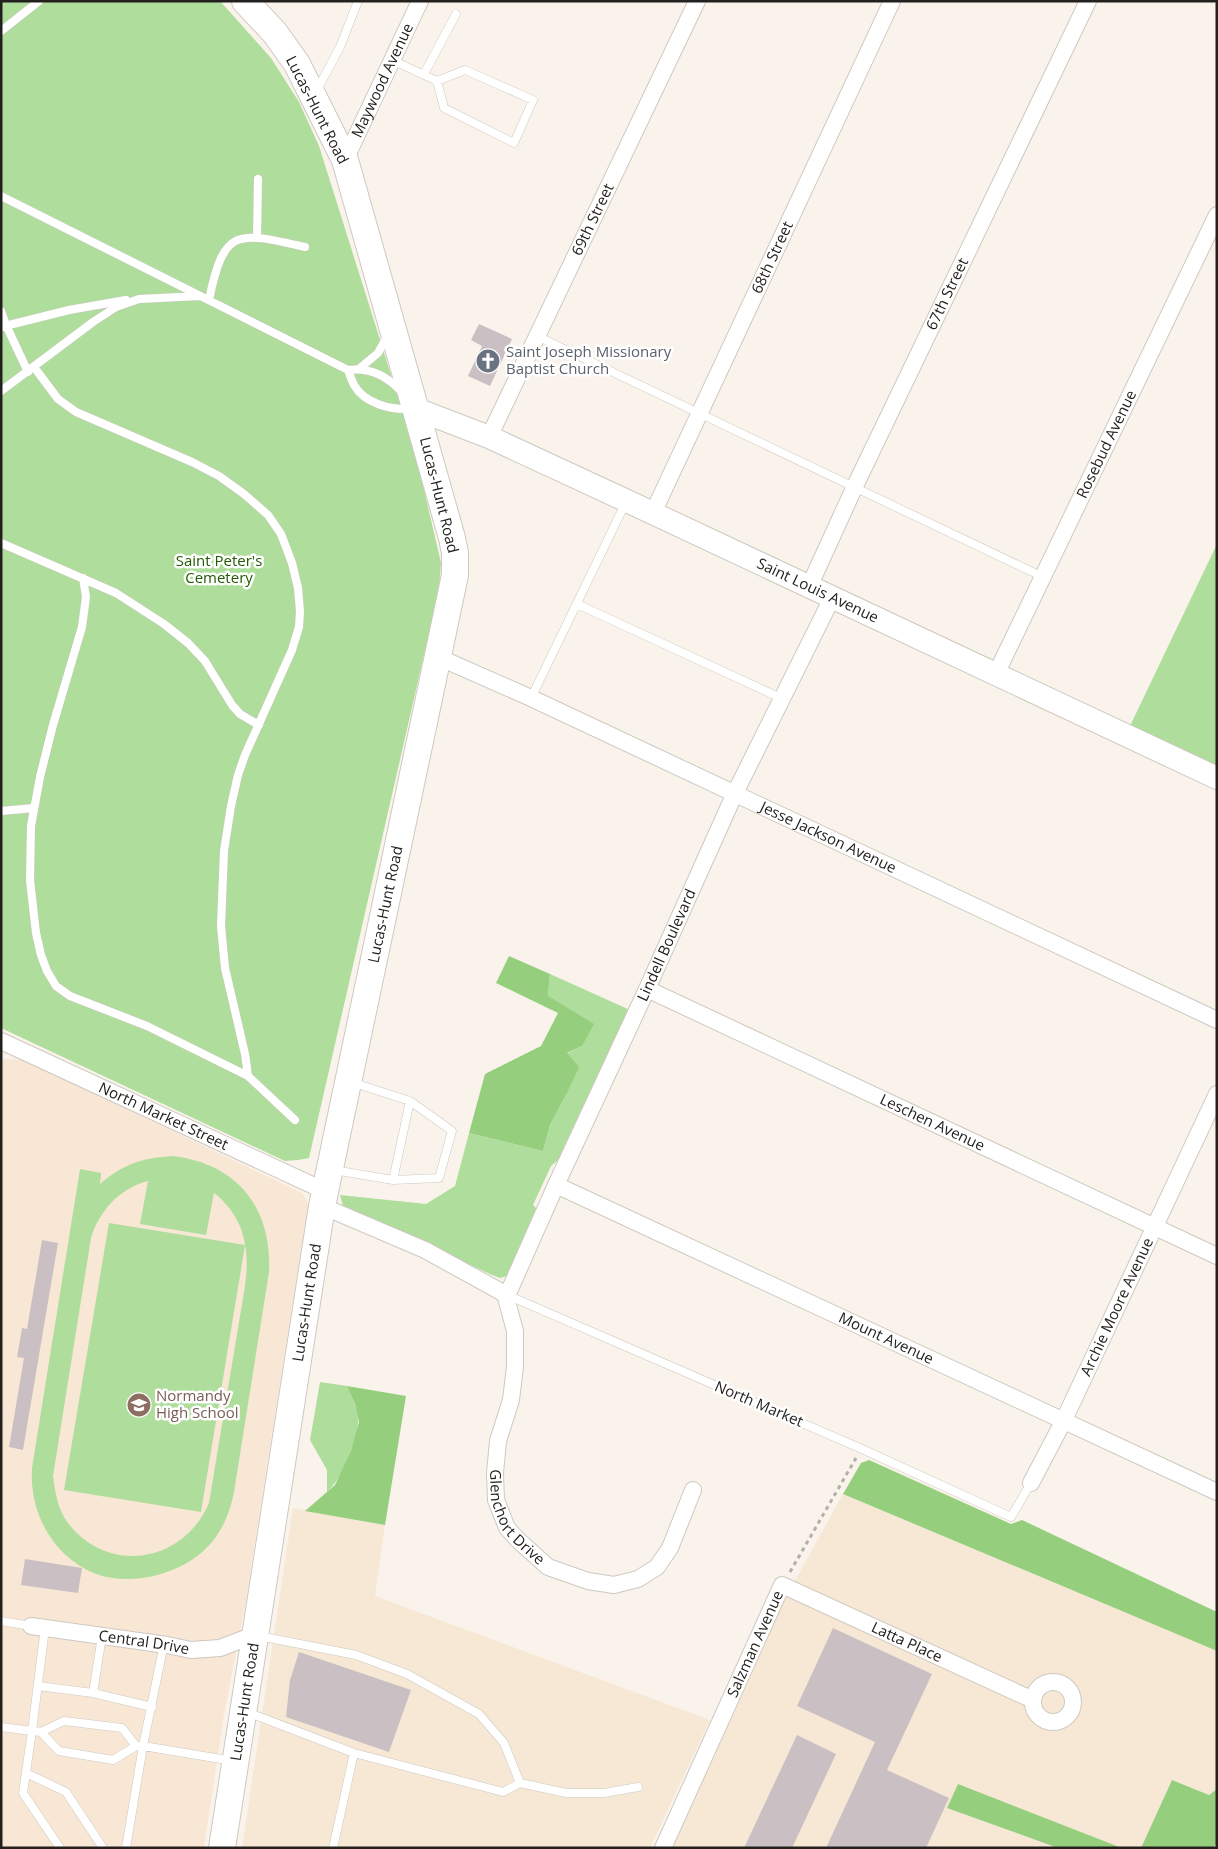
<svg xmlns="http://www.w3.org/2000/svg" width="1218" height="1849" font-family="'Open Sans',sans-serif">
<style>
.industrial{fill:#f6e8d5}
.education{fill:#f9e7d6}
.green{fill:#aedd9c;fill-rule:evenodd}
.forest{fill:#95cf7e}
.building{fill:#cac0c3}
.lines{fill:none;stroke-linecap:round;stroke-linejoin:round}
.lane-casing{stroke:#cec9c0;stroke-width:9}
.street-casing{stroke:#cec9c0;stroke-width:18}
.secondary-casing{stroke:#cec9c0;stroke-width:24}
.primary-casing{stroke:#cec9c0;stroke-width:28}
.path{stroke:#b4b0a9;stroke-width:3;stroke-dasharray:4 4;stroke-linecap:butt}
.lane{stroke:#fff;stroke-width:8}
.street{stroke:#fff;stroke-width:16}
.secondary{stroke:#fff;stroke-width:22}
.primary{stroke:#fff;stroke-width:26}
.labels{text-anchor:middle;stroke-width:5;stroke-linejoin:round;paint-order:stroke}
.street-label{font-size:15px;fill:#23211e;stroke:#fff}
.worship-label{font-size:15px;fill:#5b616d;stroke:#fff;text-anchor:start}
.park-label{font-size:15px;fill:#245a01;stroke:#fff}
.education-label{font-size:15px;fill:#785e54;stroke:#fff;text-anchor:start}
</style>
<rect width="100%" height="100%" fill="#f9f3eb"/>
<path class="industrial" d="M843 1494 1217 1651V1789L1209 1795 1172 1780 1141 1848H1122L958 1785 947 1808 1058 1848H672L786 1597Z
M293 1508 385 1525 375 1596 710 1720 650 1848H242Z"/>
<path class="education" d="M5 1059 24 1060 302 1193 306 1199 308 1204 245 1606 224 1715 204 1848H1V1060Z"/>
<path class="green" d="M1 1H220L271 58 299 102 319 146 415 451 441 563 439 589 309 1158 298 1160 285 1161 1 1028Z
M1217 544V766L1130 726Z
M550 974 630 1010 564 1155 551 1166 533 1205 538 1210 507 1276 500 1278 492 1275 343 1206 340 1195 426 1204 455 1186 469 1133 543 1151 550 1125 567 1093 566 1054 582 1046 548 996Z
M173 1156C238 1164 272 1208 269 1272L234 1492C225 1540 196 1567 149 1577 132 1580 112 1580 96 1574 53 1557 29 1513 32 1468L80 1169 101 1173 100 1184C123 1164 142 1158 173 1156ZM148 1181 140 1224 206 1235 214 1193C245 1217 250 1250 245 1286L209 1503C184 1562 109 1576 68 1523 58 1510 55 1492 53 1476L91 1238C99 1211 120 1188 148 1181Z
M109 1223 245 1245 201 1512 64 1490Z
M320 1382 347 1386C352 1397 359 1411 358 1423 357 1443 342 1479 327 1492V1470L310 1440Z"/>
<path class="forest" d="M509 956 550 974 548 996 594 1024 582 1046 567 1053 579 1067 567 1093 550 1125 543 1151 469 1133 485 1074 541 1046 558 1013 496 983Z
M347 1386 406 1396 385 1525 305 1511 335 1485 351 1451 359 1422 355 1404Z
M869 1460 1011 1524 1022 1520 1217 1612V1651L843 1494 861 1463Z
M1172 1780 1209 1795 1217 1789V1844L1212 1848H1141Z
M958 1784 1122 1848H1058L947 1808Z"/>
<path class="building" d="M479 324 512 339 490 386 468 376 482 346 471 340Z
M42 1240 58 1243 23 1450 9 1447 24 1358 17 1357 22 1328 27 1329Z
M25 1559 82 1568 78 1593 21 1585Z
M833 1628 932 1674 887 1770 949 1798 926 1848H826L875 1742 797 1706Z
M299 1652 411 1690 389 1752 286 1717 290 1680Z
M797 1735 836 1754 792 1848H744Z"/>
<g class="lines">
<defs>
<path id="lane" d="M1 31 39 1
M392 60 437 81 465 70 533 100 514 143 444 108 437 81
M424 74 456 14
M317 90 340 47 358 1
M1 196 348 370C369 367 387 376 401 391
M257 238 258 179
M209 300C224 226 238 232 305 247
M1 311 6 325 28 372
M1 327 69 310 126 300
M537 336 1043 577
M34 367 58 399 76 412 192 462 219 476 244 494 268 515 281 534 292 563 298 588 300 611 299 627 292 650 245 755 238 775 231 806 224 851 221 926 225 968 245 1054 248 1076
M360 368 378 353 387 337
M348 370C350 375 352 381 354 385 365 404 391 410 411 409
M1 391 93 322 116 307 139 299 200 296
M1 543 116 593 164 624 188 643 205 661 232 705 240 714 259 725
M83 578 86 597 82 627 53 725 40 777 31 826 30 880 36 933 41 955 47 971 56 986 70 996 147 1026 248 1076 295 1120
M577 604 783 699
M531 698 626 502
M1 811 34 808
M334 1170 393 1180 410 1101 351 1082
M393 1180 439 1178 452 1131 410 1101
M507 1295 862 1449 1011 1517 1031 1483
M1 1621 31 1626
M102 1636 93 1693 152 1707
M259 1636 356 1655 407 1674 479 1714 504 1743 520 1783 566 1793H604L638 1787
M38 1686 93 1693
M247 1712 354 1753
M1 1727 32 1731 45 1628
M41 1732 59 1751 113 1760 136 1746H143L233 1761
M26 1773 66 1792 103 1848
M60 1848 23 1793 32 1731 41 1732 64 1721 122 1728 136 1746
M126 1848 143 1746 164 1644
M333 1848 354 1753 503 1792 520 1783"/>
<g id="street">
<path id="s1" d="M345 160 420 1"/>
<path id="s2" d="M489 437 697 1"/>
<path id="s3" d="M653 513 892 1"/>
<path id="s4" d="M809 587 855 486 1088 1"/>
<path id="s5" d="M438 657 531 698 1217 1020"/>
<path id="s6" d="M996 674 1217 215"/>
<path id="s7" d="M647 989 1217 1256"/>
<path id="s8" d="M1 1041 325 1191"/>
<path id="s9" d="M556 1185 1217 1492"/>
<path d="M322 1206 425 1250 505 1294"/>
<path id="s10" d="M505 1294 510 1289 556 1185 647 989 735 793 832 598"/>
<path id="s11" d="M505 1294 515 1331V1367L511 1400 498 1441 495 1473 496 1500 507 1528 518 1540 548 1567 588 1581 614 1585 638 1579 657 1567 670 1548 693 1490"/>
<path id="s12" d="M1031 1483 1063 1422 1217 1094"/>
<path id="s13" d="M31 1626 167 1645 191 1650 220 1648 254 1635"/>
<circle cx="1053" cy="1702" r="20"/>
<path id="s14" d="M663 1848 782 1585 1033 1700"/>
</g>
<g id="secondary">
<path id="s15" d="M416 409 489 437 627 501 1217 778"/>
</g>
<g id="primary">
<path id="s16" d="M222 1848 322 1206 455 575V553L452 538 345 160 297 64 275 33 245 1"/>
</g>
</defs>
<use href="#lane" class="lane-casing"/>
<use href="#street" class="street-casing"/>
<use href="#secondary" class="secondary-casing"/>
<use href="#primary" class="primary-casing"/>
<path class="path" d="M790 1572 856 1458"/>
<use href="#lane" class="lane"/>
<use href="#street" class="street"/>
<use href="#secondary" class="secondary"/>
<use href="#primary" class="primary"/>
</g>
<defs>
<symbol id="church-disc" viewBox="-11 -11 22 22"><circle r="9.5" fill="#6b7280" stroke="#fff"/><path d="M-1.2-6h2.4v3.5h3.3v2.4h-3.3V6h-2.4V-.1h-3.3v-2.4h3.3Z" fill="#fff"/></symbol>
<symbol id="school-disc" viewBox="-11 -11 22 22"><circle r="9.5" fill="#8d6e63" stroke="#fff"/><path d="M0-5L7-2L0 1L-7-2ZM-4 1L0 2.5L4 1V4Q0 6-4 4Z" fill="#fff"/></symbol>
</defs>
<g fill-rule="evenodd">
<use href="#church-disc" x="474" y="347" width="28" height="28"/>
<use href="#school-disc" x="125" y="1391" width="28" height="28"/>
</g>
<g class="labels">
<g class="street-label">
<text dy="5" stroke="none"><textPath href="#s1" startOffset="88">Maywood Avenue</textPath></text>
<text transform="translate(317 110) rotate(63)" y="5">Lucas-Hunt Road</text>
<text dy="5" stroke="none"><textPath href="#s2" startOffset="241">69th Street</textPath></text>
<text dy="5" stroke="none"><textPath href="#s3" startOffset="282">68th Street</textPath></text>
<text dy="5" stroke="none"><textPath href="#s4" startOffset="324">67th Street</textPath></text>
<text dy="5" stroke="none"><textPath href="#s6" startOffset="255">Rosebud Avenue</textPath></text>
<text transform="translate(439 495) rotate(76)" y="5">Lucas-Hunt Road</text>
<text dy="5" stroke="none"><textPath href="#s15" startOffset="441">Saint Louis Avenue</textPath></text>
<text dy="5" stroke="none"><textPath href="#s5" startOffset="430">Jesse Jackson Avenue</textPath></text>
<text dy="5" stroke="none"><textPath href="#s16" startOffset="958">Lucas-Hunt Road</textPath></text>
<text dy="5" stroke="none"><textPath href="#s10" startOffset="385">Lindell Boulevard</textPath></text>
<text dy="5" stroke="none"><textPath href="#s8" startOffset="179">North Market Street</textPath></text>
<text dy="5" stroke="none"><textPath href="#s7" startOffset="315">Leschen Avenue</textPath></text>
<text dy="5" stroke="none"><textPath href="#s16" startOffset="552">Lucas-Hunt Road</textPath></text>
<text dy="5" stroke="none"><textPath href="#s12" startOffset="196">Archie Moore Avenue</textPath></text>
<text dy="5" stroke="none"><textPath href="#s9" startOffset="364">Mount Avenue</textPath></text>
<text transform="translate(759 1404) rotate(23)" y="5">North Market</text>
<text dy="5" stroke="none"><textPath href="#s11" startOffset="234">Glenchort Drive</textPath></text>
<text dy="5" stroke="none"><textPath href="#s13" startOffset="114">Central Drive</textPath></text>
<text dy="5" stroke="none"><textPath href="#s14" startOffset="426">Latta Place</textPath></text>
<text dy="5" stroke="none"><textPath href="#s14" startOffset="224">Salzman Avenue</textPath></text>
<text dy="5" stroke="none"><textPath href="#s16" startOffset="148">Lucas-Hunt Road</textPath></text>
</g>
<g class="worship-label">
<text x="506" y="357">Saint Joseph Missionary<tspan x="506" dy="17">Baptist Church</tspan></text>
</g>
<g class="park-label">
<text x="219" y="566">Saint Peter's<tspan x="219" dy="17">Cemetery</tspan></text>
</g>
<g class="education-label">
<text x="156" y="1401">Normandy<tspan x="156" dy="17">High School</tspan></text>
</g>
</g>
<rect width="1218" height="1849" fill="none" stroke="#23211e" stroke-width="5"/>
</svg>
